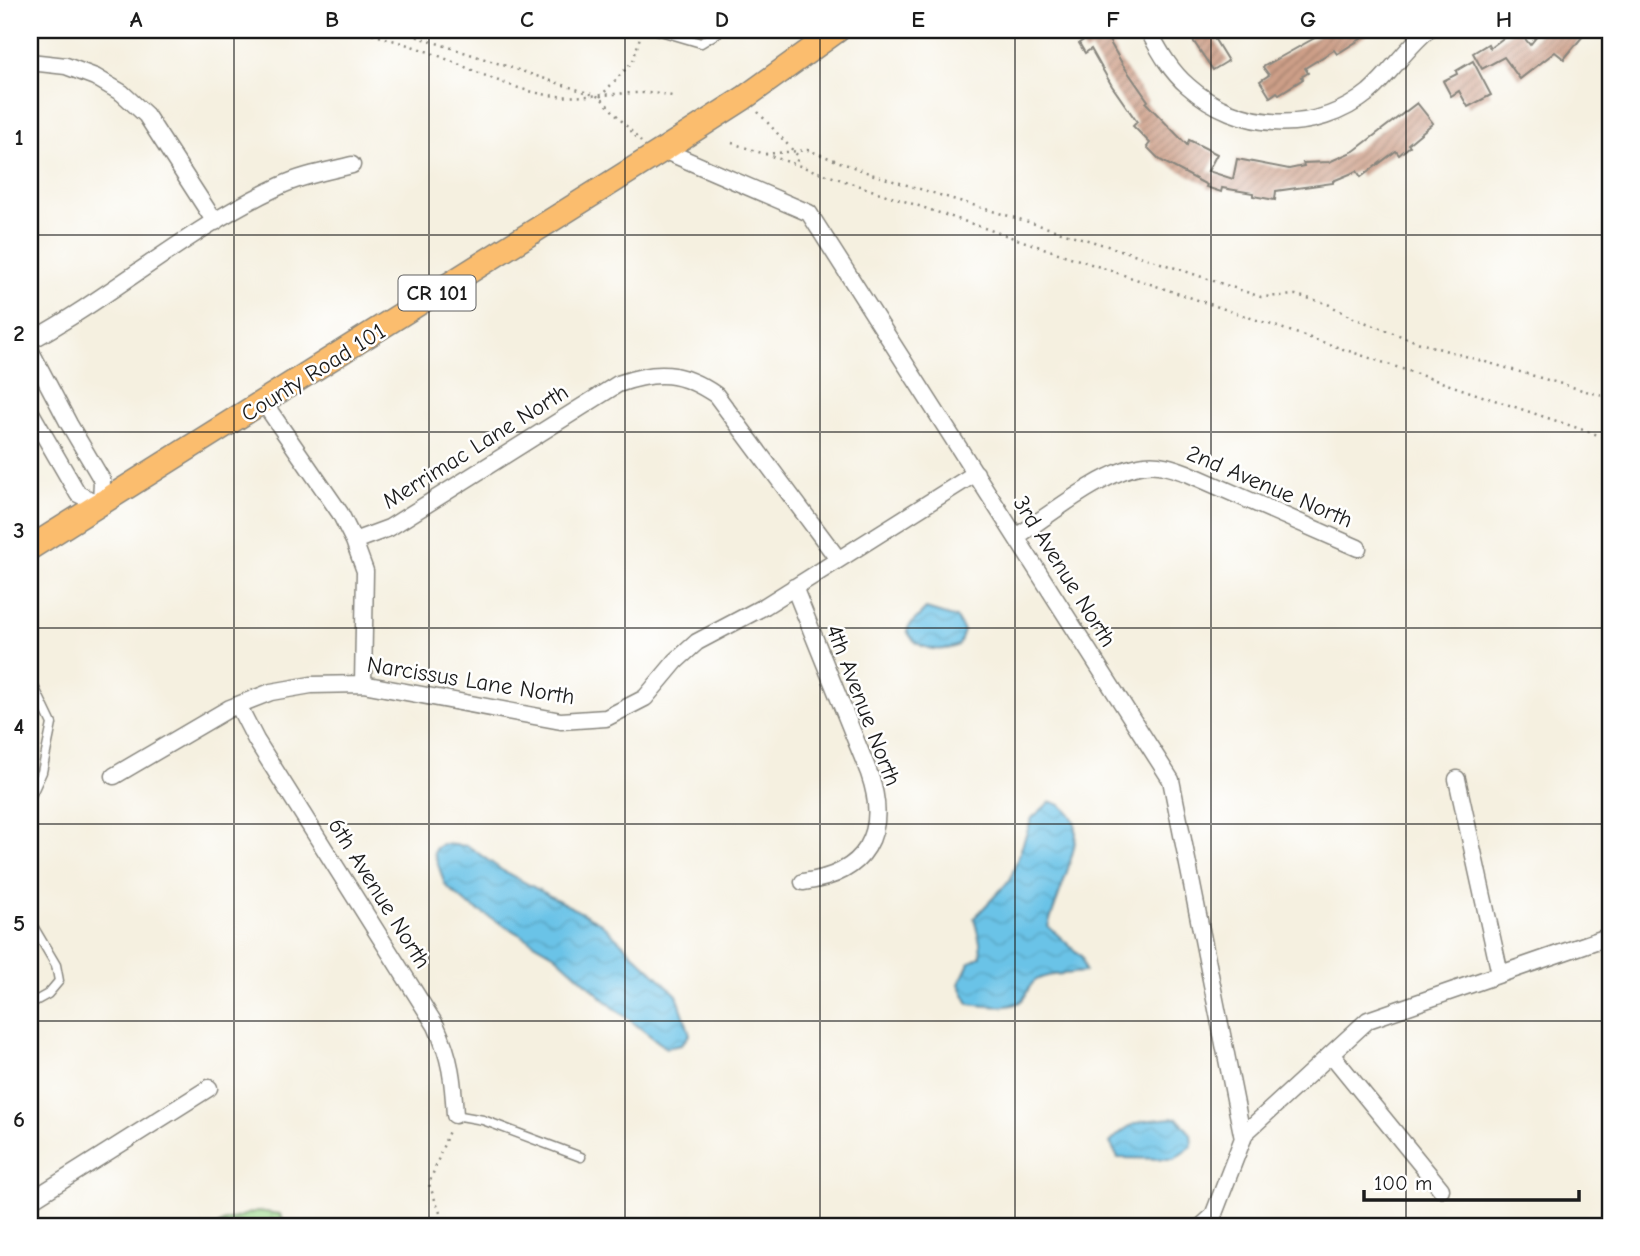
<svg xmlns="http://www.w3.org/2000/svg" width="1640" height="1256" font-family="'Comic Neue',sans-serif">
<style>
.wetland{fill:url(#wetland-marsh);stroke:#5c7a54;stroke-width:2}
.water{fill:url(#water-waves);stroke:#437082;stroke-width:2}
.building{fill:url(#building-hatch)}
.lines{fill:none;stroke-linecap:round;stroke-linejoin:round}
.lane-casing{stroke:#88867e;stroke-width:11}
.street-casing{stroke:#88867e;stroke-width:19}
.primary-casing{stroke:#88867e;stroke-width:26}
.path{stroke:#88867e;stroke-width:2.5;stroke-dasharray:2 5;stroke-linecap:butt}
.lane{stroke:#fff;stroke-width:8}
.street{stroke:#fff;stroke-width:16}
.primary{stroke:#fbbd6e;stroke-width:23}
.grid{fill:none;stroke:#1c1c1c;stroke-width:2;stroke-opacity:0.55}
.labels{text-anchor:middle;stroke-width:5;stroke-linejoin:round;paint-order:stroke}
.shield{fill:#fff;stroke:#606060;stroke-width:2}
.shield-label{font-size:21px;font-weight:bold;fill:#1c1c1c}
.street-label{font-size:23px;fill:#1c1c1c;stroke:#fff}
.neatline{fill:none;stroke:#1c1c1c;stroke-width:2.5}
.grid-label{font-size:23px;text-anchor:middle;font-weight:bold;fill:#1c1c1c}
</style>
<defs>
<pattern id="wetland-marsh" width="20" height="14" patternUnits="userSpaceOnUse" patternTransform="scale(1.75)"><rect width="20" height="14" fill="#9dd88c"/><path d="M1 5h8M5 5V1M11 12h8M15 12V8" fill="none" stroke="#87b978"/></pattern>
<pattern id="water-waves" width="16" height="10" patternUnits="userSpaceOnUse" patternTransform="scale(1.75)"><rect width="16" height="10" fill="#6ac3e7"/><path d="M0 5q4-4 8 0t8 0" fill="none" stroke="#5ba7c6"/></pattern>
<pattern id="building-hatch" width="6" height="6" patternUnits="userSpaceOnUse" patternTransform="scale(1.75)"><rect width="6" height="6" fill="#cd9f88"/><path d="M-1 1l2-2M0 6l6-6M5 7l2-2" fill="none" stroke="#a6816e"/></pattern>
</defs>
<rect width="100%" height="100%" fill="#fff"/>
<filter id="ink" filterUnits="userSpaceOnUse"><feTurbulence type="fractalNoise" baseFrequency=".0143" numOctaves="2"/><feDisplacementMap in="SourceGraphic" scale="14" xChannelSelector="R" yChannelSelector="G"/><feConvolveMatrix kernelMatrix="1 2 1 2 8 2 1 2 1" color-interpolation-filters="sRGB"/></filter>
<filter id="wash" filterUnits="userSpaceOnUse"><feTurbulence type="fractalNoise" baseFrequency=".00686" numOctaves="4" result="noise"/><feDisplacementMap in="SourceGraphic" scale="28" xChannelSelector="R" yChannelSelector="G"/><feGaussianBlur stdDeviation="1.57" result="paint"/><feColorMatrix in="noise" values="0 0 0 0 0 0 0 0 0 0 0 0 0 0 0 0 0 1.4 0 .05"/><feComposite in="paint" operator="in"/></filter>
<g filter="url(#wash)">
<rect width="100%" height="100%" fill="#f5f0e0"/>
<path class="wetland" d="M257 1211 280 1214 287 1226H217L223 1222Z"/>
<path class="water" d="M926 609 956 618 964 631 959 645C940 653 917 651 907 631L909 626Z
M1050 802C1063 803 1074 816 1076 828 1078 850 1055 903 1048 926L1082 957 1085 972C1070 974 1047 973 1035 981 1028 986 1028 993 1023 999 1014 1010 982 1006 969 1004L959 984 969 963 981 956 980 942 974 918 1010 880 1032 818Z
M442 844 468 846 503 871 601 923 677 995 690 1034 681 1045 666 1048 613 1007 555 955 467 904 445 885 434 853 435 849Z
M1177 1118 1191 1134 1192 1146 1174 1159 1118 1158 1110 1143C1132 1118 1146 1120 1177 1118Z"/>
<g id="blocks">
<path class="building" d="M1078 30H1103L1123 65 1148 101 1146 103 1187 145 1189 140 1217 154 1208 171 1233 179 1237 159 1289 169 1304 166 1303 163 1329 162 1354 151 1417 103 1433 123 1408 144 1410 146 1399 155 1396 151 1361 177 1357 171 1333 181V183L1276 191 1275 200 1253 196V193L1222 188 1221 192 1206 187 1207 185 1160 160 1147 147 1150 143 1133 126 1137 122 1112 86 1091 49 1085 53 1079 43 1084 40Z
M1209 30 1228 61 1213 70 1192 39Z
M1329 30H1375L1337 54 1334 50 1305 68 1308 73 1301 77 1303 79 1279 94 1277 92 1270 97 1260 81 1269 75 1263 67Z
M1514 30H1518L1530 45 1542 30H1588L1564 59 1555 52 1520 79 1504 57 1482 69 1473 53 1488 44 1490 48Z
M1473 61 1491 95 1468 107 1459 91 1451 96 1443 81 1457 74 1456 71Z"/>
</g>
</g>
<g filter="url(#ink)">
<use href="#blocks" fill-opacity="0" stroke="#88867e" stroke-width="2"/>
<g class="lines">
<defs>
<path id="lane" d="M657 30 701 43 722 30
M30 678 52 724 42 772 30 798
M30 921 56 965 59 981 48 994 30 1004
M455 1115 483 1120 581 1157"/>
<path id="street" d="M1148 30C1159 50 1170 71 1188 86 1238 131 1315 136 1369 92 1391 73 1406 48 1428 30
M30 62 66 66 95 77 122 93 146 115 215 222
M663 150 809 213 1171 780 1243 1139
M30 341C116 294 190 227 280 186 303 175 328 171 352 165
M30 350 69 424 102 480 101 505 78 494 30 411
M264 403 340 513 354 541 365 571 363 684
M1016 537C1051 514 1104 470 1145 465 1159 463 1173 468 1187 473L1358 548
M354 541 389 528 618 384C657 370 681 371 716 395L838 559
M794 587 869 773C890 833 866 874 803 882
M238 705 256 740 436 1026C451 1058 453 1081 455 1115
M114 776 230 708 271 692 311 685 363 684 561 721 606 718 645 698 676 661 697 642 765 606 976 473
M1457 779 1500 974
M1331 1054 1441 1189
M30 1201 209 1088
M1202 1226 1213 1216 1245 1133 1368 1020 1610 936"/>
<path id="primary" d="M30 548 663 150 744 98 838 30"/>
</defs>
<use href="#lane" class="lane-casing"/>
<use href="#street" class="street-casing"/>
<use href="#primary" class="primary-casing"/>
<path class="path" d="M359 30C381 37 404 43 426 51 467 66 505 88 548 95 590 101 631 87 672 96
M397 30 600 97 641 142
M600 97 633 61 642 30
M758 112 798 156 796 165
M732 143 1610 439
M765 154 808 150 874 175 1137 255 1261 297 1296 295 1326 303 1351 317 1420 343 1610 398
M445 1226 429 1184 450 1128"/>
<use href="#lane" class="lane"/>
<use href="#street" class="street"/>
<use href="#primary" class="primary"/>
</g>
</g>
<path class="grid" d="M234 30V1226M429 30V1226M625 30V1226M820 30V1226M1015 30V1226M1211 30V1226M1406 30V1226M30 235H1610M30 432H1610M30 628H1610M30 824H1610M30 1021H1610"/>
<g class="labels">
<rect class="shield" x="398.5" y="275.5" width="77" height="35" rx="5"/>
<g class="shield-label">
<text x="437" y="300">CR 101</text>
</g>
<g class="street-label">
<text transform="translate(313 372) rotate(-32)" y="8">County Road 101</text>
<text transform="translate(475 446) rotate(-32)" y="8">Merrimac Lane North</text>
<text transform="translate(1270 486) rotate(23)" y="8">2nd Avenue North</text>
<text transform="translate(1065 571) rotate(58)" y="8">3rd Avenue North</text>
<text transform="translate(471 680) rotate(9)" y="8">Narcissus Lane North</text>
<text transform="translate(864 705) rotate(69)" y="8">4th Avenue North</text>
<text transform="translate(380 893) rotate(58)" y="8">6th Avenue North</text>
</g>
</g>
<rect width="1640" height="1256" fill="none" stroke="#fff" stroke-width="77"/>
<path d="M1364 1190v10h215v-10" fill="none" stroke="#1c1c1c" stroke-width="3.5"/>
<text x="1374" y="1190" font-size="21" fill="#1c1c1c" stroke="#ffffff" stroke-width="5" paint-order="stroke">100 m</text>
<rect x="38" y="38" width="1564" height="1180" class="neatline"/>
<g class="grid-label">
<text x="136" y="27">A</text>
<text x="332" y="27">B</text>
<text x="527" y="27">C</text>
<text x="722" y="27">D</text>
<text x="918" y="27">E</text>
<text x="1113" y="27">F</text>
<text x="1308" y="27">G</text>
<text x="1504" y="27">H</text>
<text x="19" y="145">1</text>
<text x="19" y="341">2</text>
<text x="19" y="538">3</text>
<text x="19" y="734">4</text>
<text x="19" y="931">5</text>
<text x="19" y="1127">6</text>
</g>
</svg>
